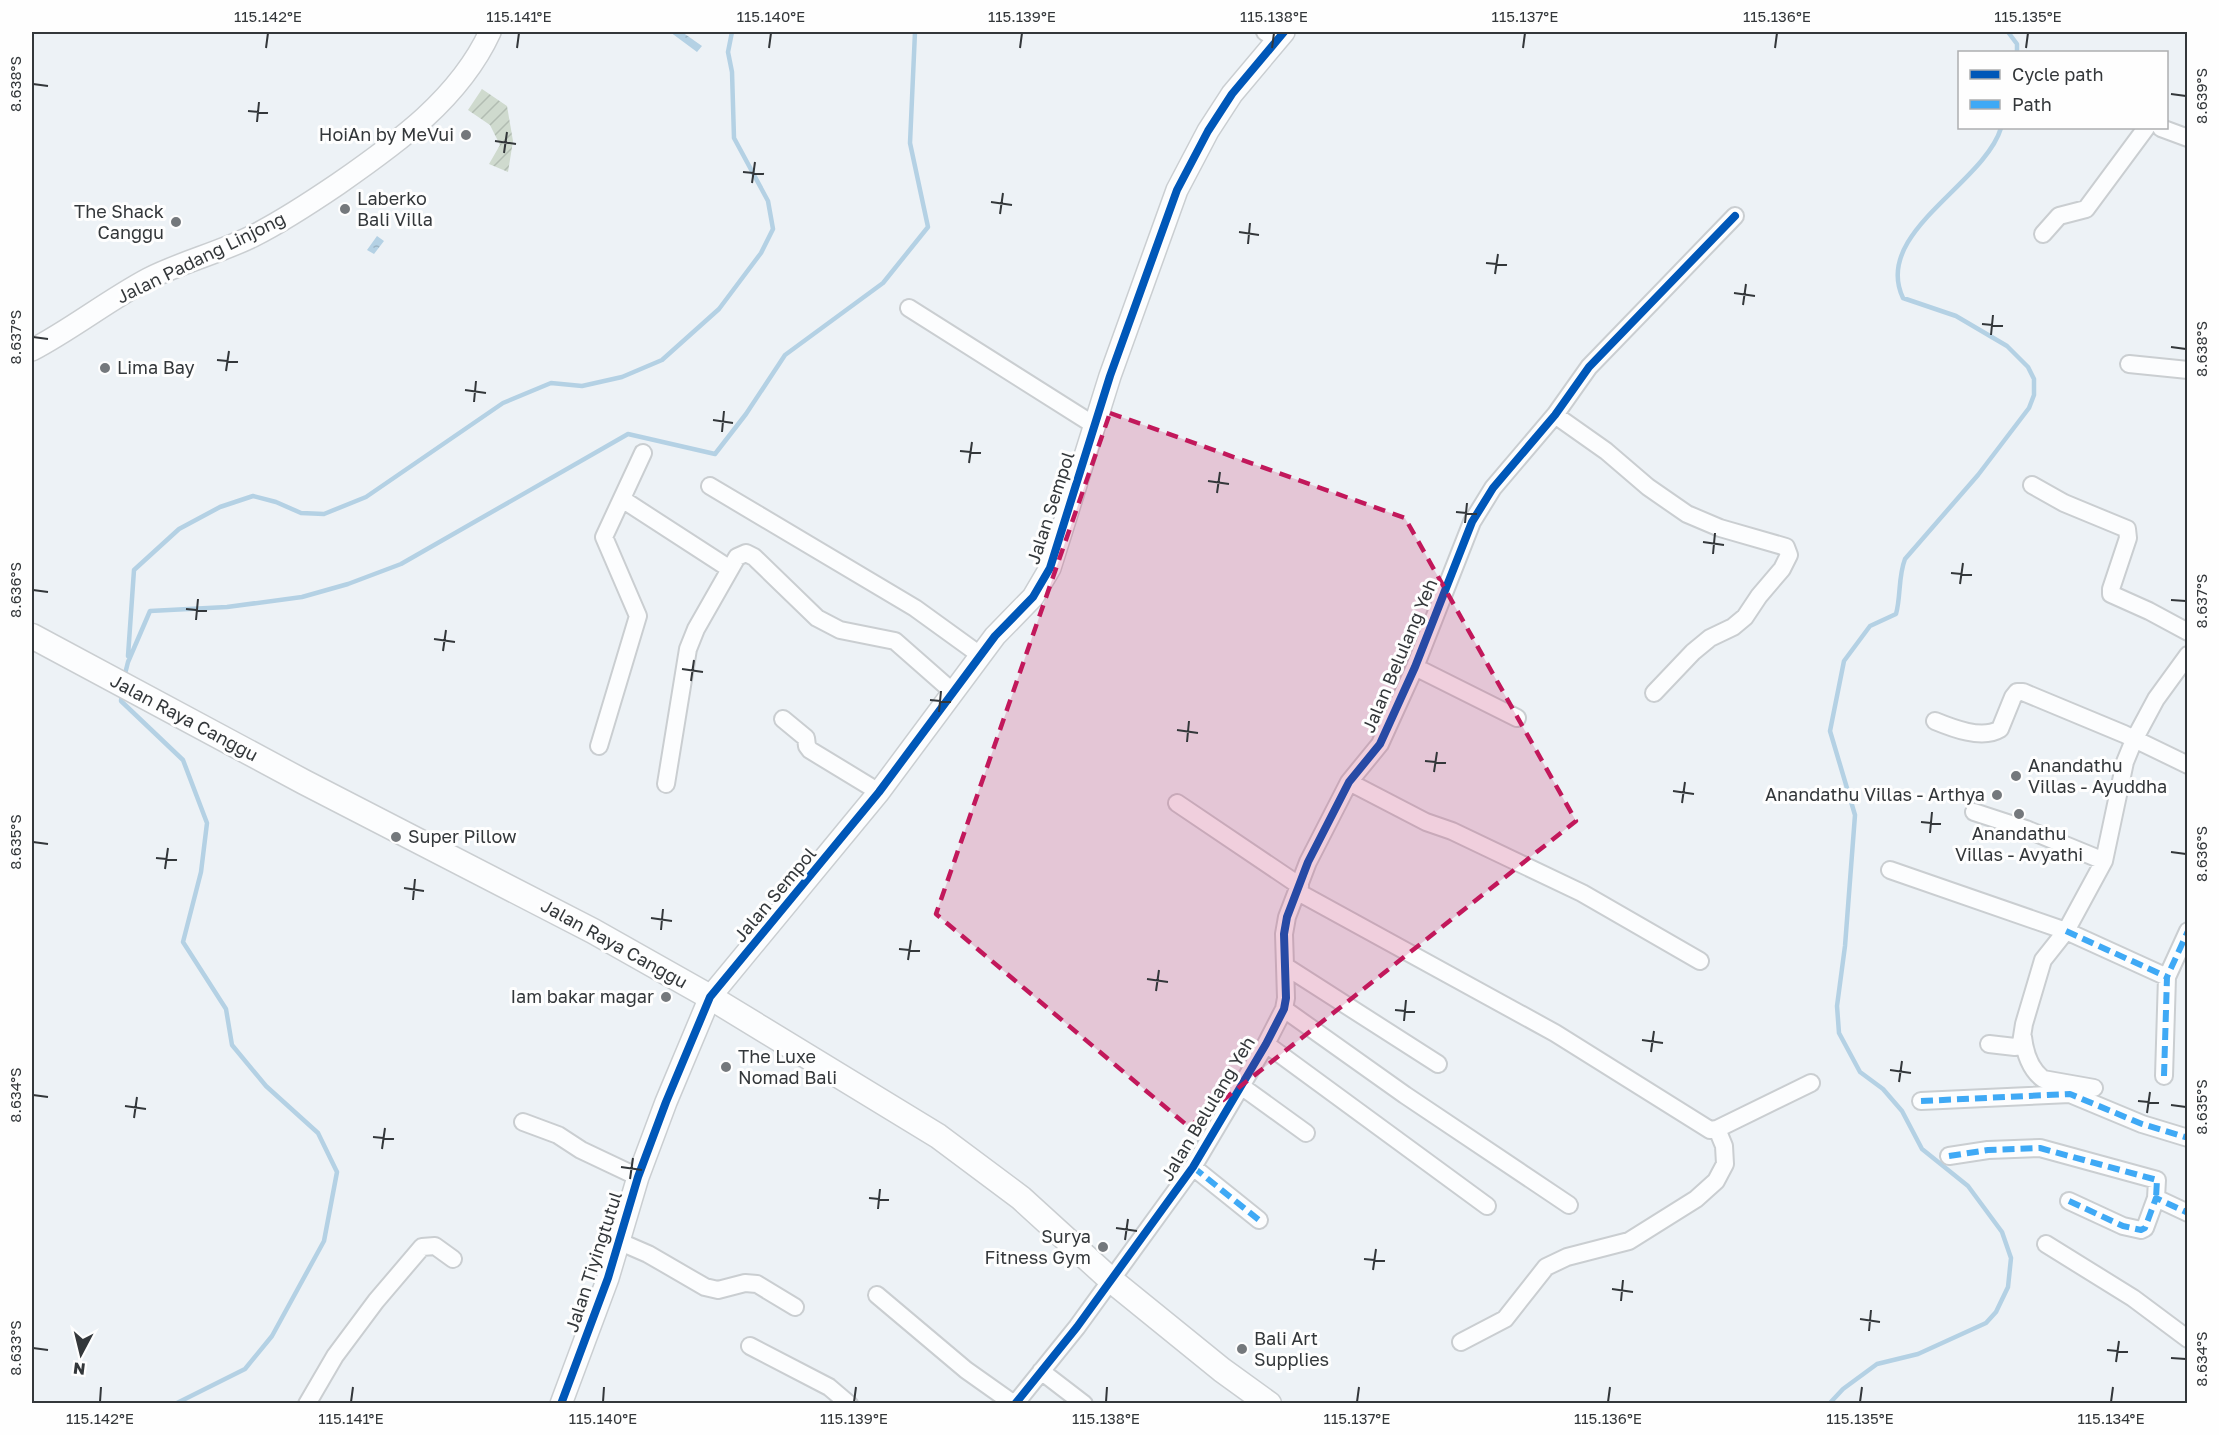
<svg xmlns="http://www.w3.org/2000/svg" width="2219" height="1435" font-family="'Golos Text',sans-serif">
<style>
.garden{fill:url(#garden-furrows)}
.water{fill:url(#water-ripples)}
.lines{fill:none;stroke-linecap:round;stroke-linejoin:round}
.stream{stroke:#b4d1e4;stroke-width:4.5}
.minor-casing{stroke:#caced1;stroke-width:20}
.tertiary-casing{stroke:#caced1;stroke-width:24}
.secondary-casing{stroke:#caced1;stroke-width:27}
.minor{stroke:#fcfdfe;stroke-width:16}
.tertiary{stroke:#fcfdfe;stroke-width:21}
.secondary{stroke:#fcfdfe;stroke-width:24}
.quiet{stroke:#3fa9f5;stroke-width:6;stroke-dasharray:12 6;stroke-linecap:butt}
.cycleway-casing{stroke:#fefefe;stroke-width:11}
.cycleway{stroke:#0057b8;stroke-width:8}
.marked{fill:#c2185b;fill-opacity:0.2;stroke:#c2185b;stroke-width:4.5;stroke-dasharray:12 8;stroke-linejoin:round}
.ticks{fill:none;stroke:#33373a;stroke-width:2}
.poi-dot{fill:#74787c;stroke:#fefefe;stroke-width:2}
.labels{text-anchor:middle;stroke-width:6;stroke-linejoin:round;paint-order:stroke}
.poi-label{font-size:18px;fill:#33373a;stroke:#fefefe;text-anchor:start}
.street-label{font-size:18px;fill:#33373a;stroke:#fefefe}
.neatline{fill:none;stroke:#33373a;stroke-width:2}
.ticks-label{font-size:15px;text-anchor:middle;fill:#33373a}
</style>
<defs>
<pattern id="garden-furrows" width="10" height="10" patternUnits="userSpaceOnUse" patternTransform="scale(1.5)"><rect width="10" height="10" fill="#cfdace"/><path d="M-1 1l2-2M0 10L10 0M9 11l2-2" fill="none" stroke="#b2bcb2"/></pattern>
<pattern id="water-ripples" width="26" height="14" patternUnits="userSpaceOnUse" patternTransform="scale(1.5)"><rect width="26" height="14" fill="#b4d1e4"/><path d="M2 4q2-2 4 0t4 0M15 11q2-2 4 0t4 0" fill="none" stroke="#9bb4c4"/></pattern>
</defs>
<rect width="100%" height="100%" fill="#edf2f6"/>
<path class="garden" d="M482 89 507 106 513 141 508 172 489 164 500 145 490 125 468 110Z"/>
<path class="water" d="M670 32H682L702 46 697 52Z
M377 236 384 241 374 254 367 250Z"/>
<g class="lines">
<path class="stream" d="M2008 32 2017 44V52
M128 656 134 570 179 529 220 507 253 496 276 502 301 513 324 514 366 497 503 403 551 383 582 386 622 377 662 360 719 309 761 253 773 229 768 201 734 138 732 72 728 52 732 32
M124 678 128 662 150 611 227 607 302 597 348 584 401 564 628 434 715 454 746 414 785 355 883 283 928 227 910 143 915 32
M122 692 121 701 183 760 207 823 201 872 183 942 226 1009 232 1045 266 1086 318 1133 337 1172 324 1241 272 1336 245 1369 175 1404
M1829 1404 1843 1389 1877 1364 1918 1354 1986 1323 1996 1312 2008 1287 2011 1258 2002 1232 1968 1186 1922 1149 1902 1111 1883 1089 1860 1072 1839 1033 1837 1006 1845 946 1855 815 1830 731 1844 661 1870 626 1896 614C1901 596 1898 577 1905 559L1978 475 2029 408 2034 395V379L2028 367 2007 346 1956 316 1903 298C1872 233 1984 184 2001 128"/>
<defs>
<path id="minor" d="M1265 32 1276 38
M2161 128 2188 138
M2043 234 2059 216 2086 209 2146 128
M909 308 1094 425
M2129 364 2188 370
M1555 415 1606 451 1648 487 1687 514 1720 528 1786 547 1789 555 1782 569 1759 596 1745 617 1733 627 1710 638 1693 652 1654 693
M2032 485 2064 503 2127 529 2128 538 2111 589V594L2149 611 2188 632
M710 486 915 608 980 655
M622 499 730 569
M1415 667 1517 718
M783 719 806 738 807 746 810 750 879 792
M1935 721C1952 728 1982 740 2000 729L2013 697 2017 692H2023L2124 734 2188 765
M599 746 638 616 604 537 643 453
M1349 782 1426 822 1452 831 1582 893 1700 961
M666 784 688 649 696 629 737 557 746 553 754 557 817 618 840 630 895 641 953 692
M1177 803 1300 886
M1974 812 2026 829 2104 861
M1890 870 2066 931 2167 977
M1298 892 1555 1033 1710 1130 1717 1129 1811 1083
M1285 966 1438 1064
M1284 1009 1405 1095 1569 1205
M2023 1037C2025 1054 2030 1069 2043 1079L2094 1088
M1266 1044 1487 1206
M1989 1044 2015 1047 2021 1043 2024 1024 2043 960 2066 931 2104 861 2125 762 2134 740 2156 699 2188 655
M2164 1076 2167 977 2188 931
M1241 1086 1306 1133
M1921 1101 2070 1094 2142 1124 2188 1138
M523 1122 558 1135 581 1150 638 1177
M1949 1156 1988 1150 2040 1148 2157 1180 2156 1198
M1193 1167 1259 1220
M2069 1201 2123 1226 2141 1230 2145 1228 2156 1198 2188 1213
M618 1241 648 1254 705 1287 718 1290 745 1283 757 1284 795 1307
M2046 1244 2133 1298 2188 1339
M877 1295 966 1370 1014 1404
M1461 1342 1505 1319 1546 1267 1567 1257 1629 1241 1696 1199 1716 1181 1725 1164 1724 1146 1717 1129
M750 1346 829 1387 849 1404
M1041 1371 1084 1404
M307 1404 335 1356 376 1301 422 1247 435 1246 453 1259
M1015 1404 1077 1327 1193 1167 1266 1044 1284 1009 1286 998 1284 934 1287 917 1308 862 1349 782 1380 744 1415 667 1472 522 1493 488 1555 415 1589 367 1735 216"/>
<path id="tertiary" d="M32 350C72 329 107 301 148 279 181 262 219 253 253 236 283 221 310 203 338 184 397 143 459 99 490 32
M561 1404 608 1278 638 1177 666 1102 710 997 879 792 995 636 1033 597 1050 568 1110 376 1177 190 1208 131 1232 94 1284 32"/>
<path id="secondary" d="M32 636 304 782 593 931 710 997 938 1136 1021 1198 1111 1280 1222 1370 1269 1404"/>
</defs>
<use href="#minor" class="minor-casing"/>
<use href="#tertiary" class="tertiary-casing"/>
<use href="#secondary" class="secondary-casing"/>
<use href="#minor" class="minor"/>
<use href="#tertiary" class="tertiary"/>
<use href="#secondary" class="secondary"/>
<path class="quiet" d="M2066 931 2167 977
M2164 1076 2167 977 2188 931
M1921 1101 2070 1094 2142 1124 2188 1138
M1949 1156 1988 1150 2040 1148 2157 1180 2156 1198
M1193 1167 1259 1220
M2069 1201 2123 1226 2141 1230 2145 1228 2156 1198 2188 1213"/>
<defs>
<path id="cycleway" d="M561 1404 608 1278 638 1177 666 1102 710 997 879 792 995 636 1033 597 1050 568 1110 376 1177 190 1208 131 1232 94 1284 32
M1015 1404 1077 1327 1193 1167 1266 1044 1284 1009 1286 998 1284 934 1287 917 1308 862 1349 782 1380 744 1415 667 1472 522 1493 488 1555 415 1589 367 1735 216"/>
</defs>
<use href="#cycleway" class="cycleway-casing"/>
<use href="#cycleway" class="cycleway"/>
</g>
<path class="marked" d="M1110 413 1405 518 1576 821 1189 1127 936 914Z"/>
<path class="ticks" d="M266 48 268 33M517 48 519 33M769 48 771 33M1020 48 1022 33M1272 48 1274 33M1523 48 1525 33M1775 48 1777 33M2026 48 2028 33M33 84 48 86M2171 94 2186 96M248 111 268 113M257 122 259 102M495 141 516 144M504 153 507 132M743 172 764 174M752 183 755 162M991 202 1012 205M1000 214 1003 193M1239 232 1259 235M1248 244 1250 223M1486 263 1507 265M1495 274 1498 254M1734 293 1755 296M1743 305 1746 284M1982 324 2003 326M1991 335 1993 315M33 337 48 339M2171 347 2186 349M217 360 238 362M226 371 229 351M465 390 486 393M474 402 476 381M713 420 733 423M722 432 724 411M960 451 981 453M969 463 972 442M1208 481 1229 484M1217 493 1220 472M1456 512 1477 514M1465 523 1467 503M1703 542 1724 545M1713 554 1715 533M1951 573 1972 575M1960 584 1963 563M33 590 48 592M2171 600 2186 601M186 609 207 611M196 620 198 599M434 639 455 642M443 651 446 630M682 669 703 672M691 681 694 660M930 700 951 702M939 712 941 691M1177 730 1198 733M1187 742 1189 721M1425 761 1446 763M1434 772 1437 752M1673 791 1694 794M1682 803 1685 782M1921 822 1941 824M1930 833 1932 812M33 842 48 844M2171 852 2186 854M156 858 177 860M165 869 168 848M404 888 424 891M413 900 415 879M651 918 672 921M661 930 663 909M899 949 920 951M908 960 911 940M1147 979 1168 982M1156 991 1159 970M1395 1010 1415 1012M1404 1021 1406 1000M1642 1040 1663 1043M1651 1052 1654 1031M1890 1070 1911 1073M1899 1082 1902 1061M33 1095 48 1097M2138 1101 2159 1103M2171 1105 2186 1107M125 1106 146 1109M2147 1113 2150 1092M134 1118 137 1097M373 1137 394 1139M382 1149 385 1128M621 1167 642 1170M630 1179 633 1158M869 1198 889 1200M878 1209 880 1189M1116 1228 1137 1231M1125 1240 1128 1219M1364 1259 1385 1261M1373 1270 1376 1249M1612 1289 1633 1292M1621 1301 1623 1280M1860 1319 1880 1322M1869 1331 1871 1310M33 1348 48 1350M2107 1350 2128 1352M2171 1358 2186 1359M2116 1362 2119 1341M100 1402 101 1387M351 1402 353 1387M603 1402 604 1387M854 1402 856 1387M1106 1402 1107 1387M1357 1402 1359 1387M1608 1402 1610 1387M1860 1402 1862 1387M2111 1402 2113 1387"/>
<g class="poi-dot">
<circle cx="466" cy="135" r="6"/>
<circle cx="345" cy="209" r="6"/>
<circle cx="176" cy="222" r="6"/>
<circle cx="105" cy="368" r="6"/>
<circle cx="2016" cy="776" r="6"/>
<circle cx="1997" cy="795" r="6"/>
<circle cx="2019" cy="814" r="6"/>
<circle cx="396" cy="837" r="6"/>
<circle cx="666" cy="997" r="6"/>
<circle cx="726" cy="1067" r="6"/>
<circle cx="1103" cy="1247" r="6"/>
<circle cx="1242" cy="1349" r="6"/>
</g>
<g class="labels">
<g class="poi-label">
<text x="454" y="141" text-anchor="end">HoiAn by MeVui</text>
<text x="357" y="205">Laberko<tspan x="357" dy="21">Bali Villa</tspan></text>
<text x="164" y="218" text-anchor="end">The Shack<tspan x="164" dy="21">Canggu</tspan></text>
<text x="117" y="374">Lima Bay</text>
<text x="2028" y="772">Anandathu<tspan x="2028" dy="21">Villas - Ayuddha</tspan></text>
<text x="1985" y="801" text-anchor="end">Anandathu Villas - Arthya</text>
<text x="2019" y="840" text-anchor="middle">Anandathu<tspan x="2019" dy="21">Villas - Avyathi</tspan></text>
<text x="408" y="843">Super Pillow</text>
<text x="654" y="1003" text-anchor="end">Iam bakar magar</text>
<text x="738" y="1063">The Luxe<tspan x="738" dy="21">Nomad Bali</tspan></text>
<text x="1091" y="1243" text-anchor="end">Surya<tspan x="1091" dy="21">Fitness Gym</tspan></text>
<text x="1254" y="1345">Bali Art<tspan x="1254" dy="21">Supplies</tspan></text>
</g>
<g class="street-label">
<text transform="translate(201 258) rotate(-26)" y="6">Jalan Padang Linjong</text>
<text transform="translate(1051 508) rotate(-72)" y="6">Jalan Sempol</text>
<text transform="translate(1400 656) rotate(-67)" y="6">Jalan Belulang Yeh</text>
<text transform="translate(184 718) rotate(28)" y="6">Jalan Raya Canggu</text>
<text transform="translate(775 895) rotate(-50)" y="6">Jalan Sempol</text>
<text transform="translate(614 944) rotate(29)" y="6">Jalan Raya Canggu</text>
<text transform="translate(1208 1109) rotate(-59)" y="6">Jalan Belulang Yeh</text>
<text transform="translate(594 1262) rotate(-72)" y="6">Jalan Tiyingtutul</text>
</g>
</g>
<rect width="2219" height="1435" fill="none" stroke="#fefefe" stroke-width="66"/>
<rect x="1958" y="51" width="210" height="78" fill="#fefefe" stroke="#adaeb0" stroke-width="1.5"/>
<rect x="1970" y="70" width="30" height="9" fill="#0057b8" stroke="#adaeb0" stroke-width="1.5"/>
<text x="2012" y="81" font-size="18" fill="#33373a">Cycle path</text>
<rect x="1970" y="100" width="30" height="9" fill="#3fa9f5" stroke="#adaeb0" stroke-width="1.5"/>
<text x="2012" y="111" font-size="18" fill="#33373a">Path</text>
<g transform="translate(81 1354) rotate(187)" stroke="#fefefe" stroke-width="4.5" paint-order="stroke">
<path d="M0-4.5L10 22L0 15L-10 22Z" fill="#33373a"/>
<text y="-9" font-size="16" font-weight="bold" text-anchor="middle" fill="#33373a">N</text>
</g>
<rect x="33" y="33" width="2153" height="1369" class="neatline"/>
<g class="ticks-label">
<text x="268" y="22">115.142°E</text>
<text x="519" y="22">115.141°E</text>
<text x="771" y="22">115.140°E</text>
<text x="1022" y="22">115.139°E</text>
<text x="1274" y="22">115.138°E</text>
<text x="1525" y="22">115.137°E</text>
<text x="1777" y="22">115.136°E</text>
<text x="2028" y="22">115.135°E</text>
<text transform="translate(16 84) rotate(-90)" y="5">8.638°S</text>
<text transform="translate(2202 96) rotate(-90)" y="5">8.639°S</text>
<text transform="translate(16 337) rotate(-90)" y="5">8.637°S</text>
<text transform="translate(2202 349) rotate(-90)" y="5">8.638°S</text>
<text transform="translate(16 590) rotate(-90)" y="5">8.636°S</text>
<text transform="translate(2202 601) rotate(-90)" y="5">8.637°S</text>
<text transform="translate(16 842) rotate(-90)" y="5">8.635°S</text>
<text transform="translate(2202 854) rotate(-90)" y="5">8.636°S</text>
<text transform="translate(16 1095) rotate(-90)" y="5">8.634°S</text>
<text transform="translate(2202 1107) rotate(-90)" y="5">8.635°S</text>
<text transform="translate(16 1348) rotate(-90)" y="5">8.633°S</text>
<text transform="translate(2202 1359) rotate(-90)" y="5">8.634°S</text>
<text x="100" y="1424">115.142°E</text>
<text x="351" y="1424">115.141°E</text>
<text x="603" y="1424">115.140°E</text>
<text x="854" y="1424">115.139°E</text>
<text x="1106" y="1424">115.138°E</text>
<text x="1357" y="1424">115.137°E</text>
<text x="1608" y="1424">115.136°E</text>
<text x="1860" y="1424">115.135°E</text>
<text x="2111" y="1424">115.134°E</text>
</g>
</svg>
